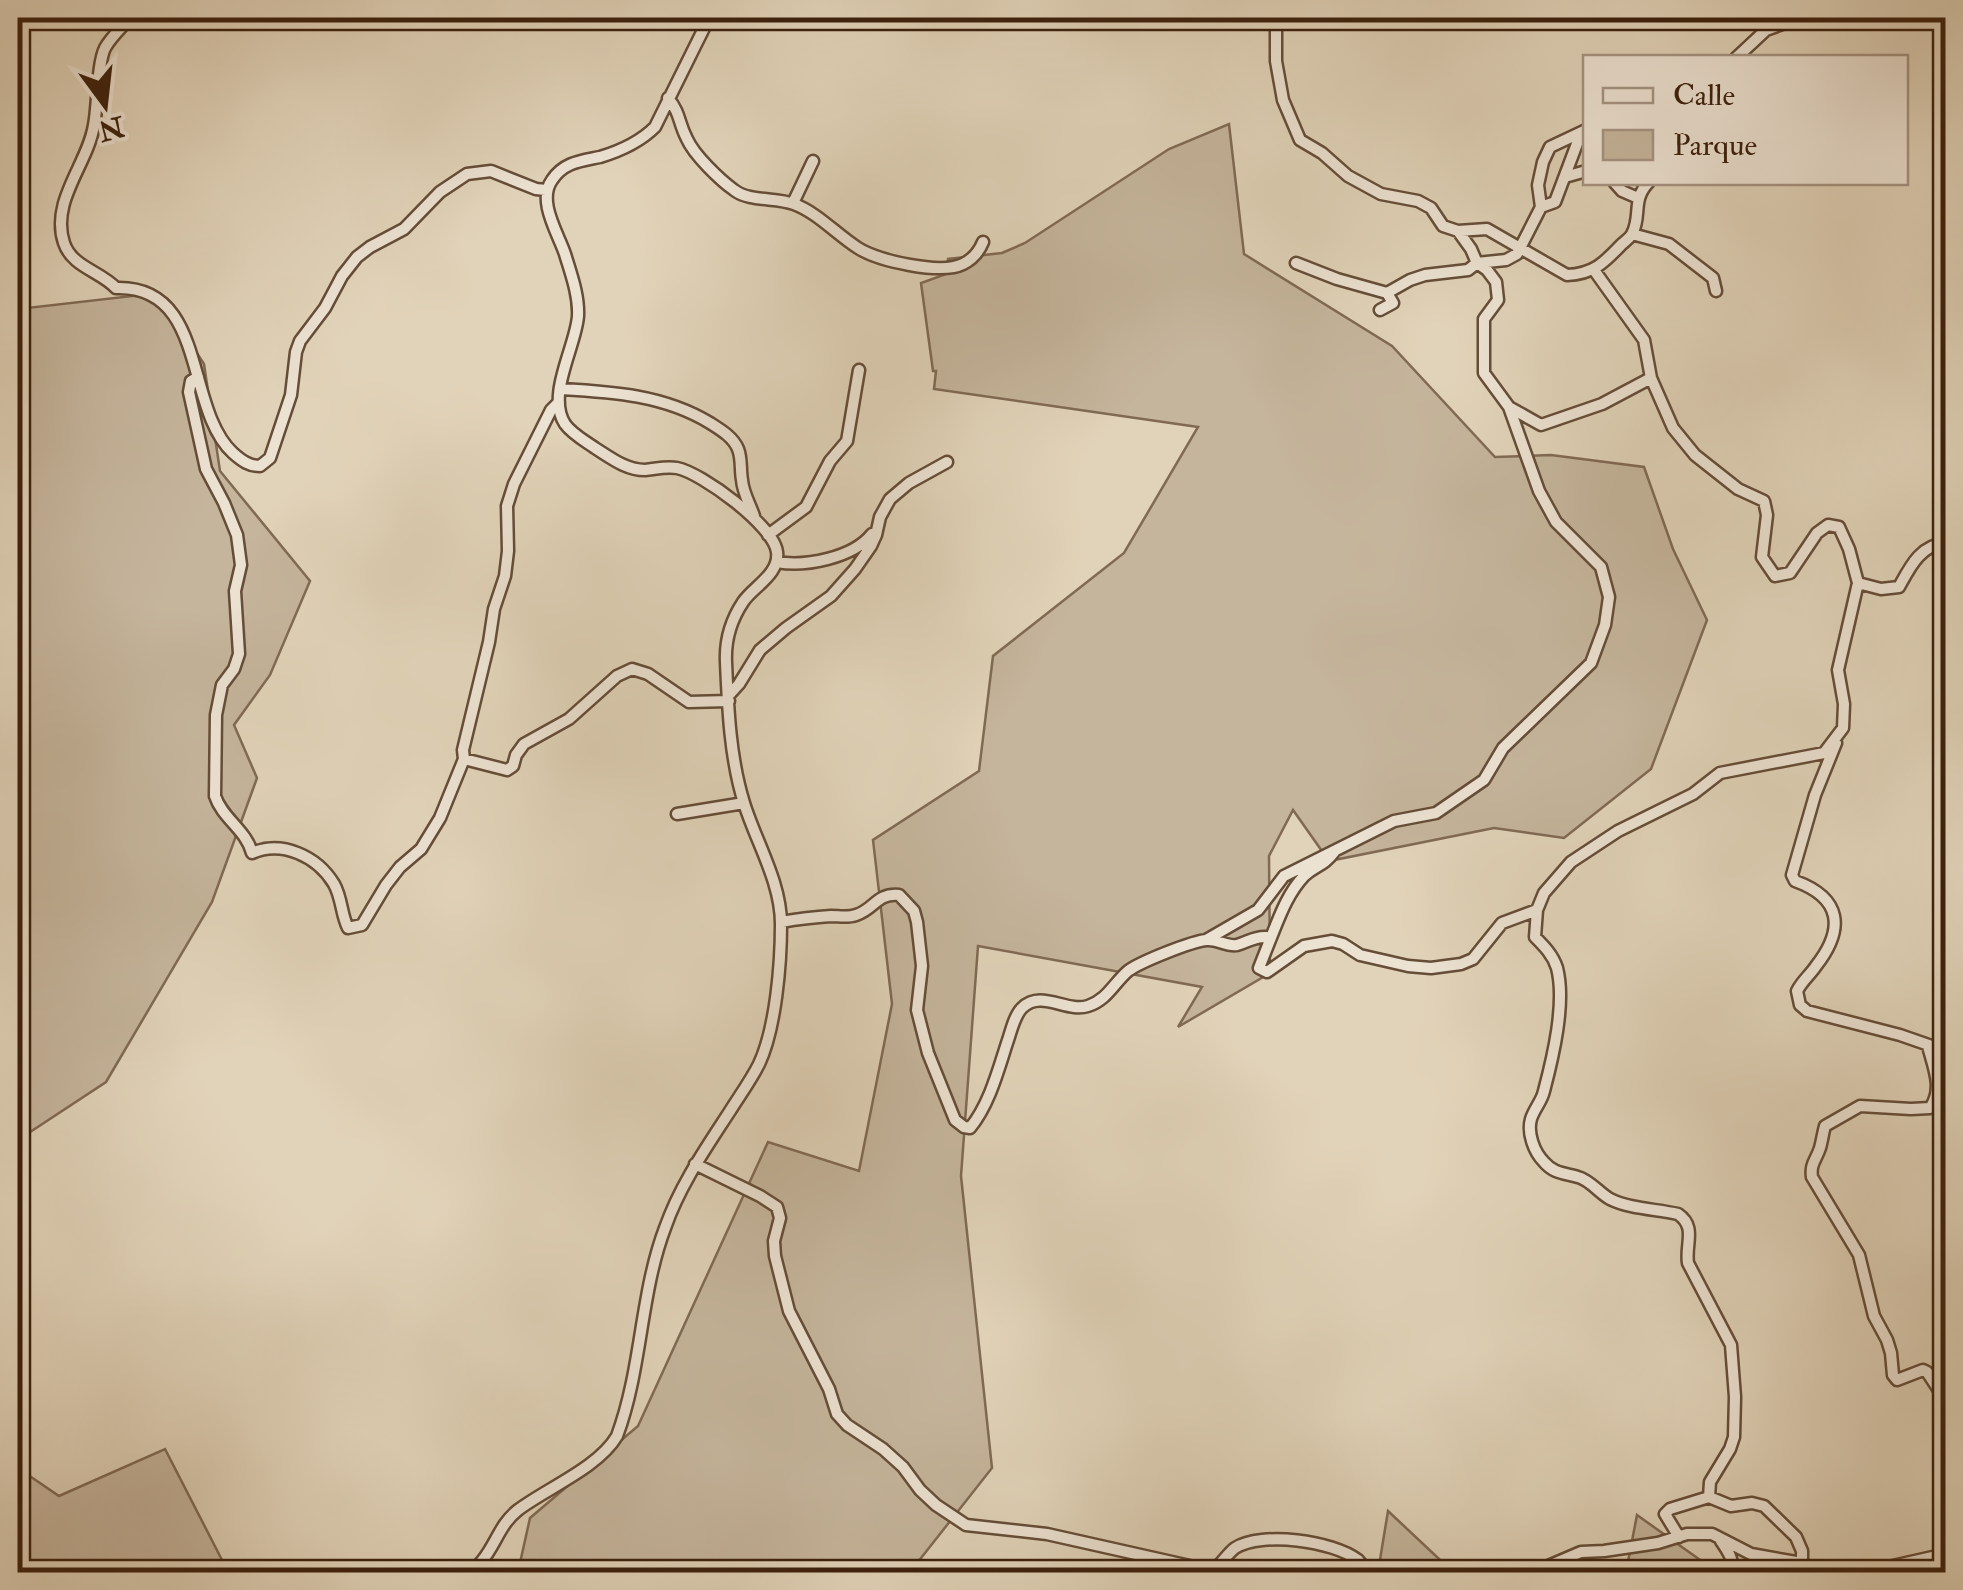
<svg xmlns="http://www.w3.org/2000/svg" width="1963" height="1590" font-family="'IM FELL Double Pica',serif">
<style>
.green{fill:#c5b59c;stroke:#806a54;stroke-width:2.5}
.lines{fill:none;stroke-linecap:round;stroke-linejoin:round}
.minor-casing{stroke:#654d38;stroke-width:15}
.minor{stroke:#ece2d2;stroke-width:10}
</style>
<rect width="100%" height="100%" fill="#e1d3b9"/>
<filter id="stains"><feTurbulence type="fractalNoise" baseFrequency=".002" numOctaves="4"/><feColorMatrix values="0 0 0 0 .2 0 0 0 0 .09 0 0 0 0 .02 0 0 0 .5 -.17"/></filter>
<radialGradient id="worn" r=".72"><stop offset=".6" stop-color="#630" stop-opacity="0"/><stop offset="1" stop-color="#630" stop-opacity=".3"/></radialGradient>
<path class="green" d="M1229 124 1244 254 1392 346 1495 457 1551 455 1644 467 1673 549 1707 620 1651 769 1564 838 1494 828 1329 861 1293 810 1269 856 1270 973 1178 1027 1202 987 978 946 961 1176 992 1468 910 1572H518L530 1518 638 1426 768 1142 859 1171 892 1004 873 840 979 771 993 656 1124 553 1198 427 934 389 936 371H933L921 283 946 274 948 259 1002 253 1025 243 1169 149Z
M158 293 204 364 220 471 310 581 270 675 234 725 257 778 212 902 106 1082 18 1140V309Z
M165 1449 222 1560 193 1572H18V1468L59 1496Z
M1388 1511 1453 1572H1378Z
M1637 1515 1717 1572H1626Z"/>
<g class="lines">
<defs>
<path id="minor" d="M130 18C122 27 111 37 105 48 97 64 98 105 94 125 88 164 50 201 64 243 72 267 100 271 116 288 208 285 184 408 233 453 242 461 249 466 260 466L270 458 291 395 296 352 300 341 325 308 342 276 357 257 370 247 404 229 440 192 467 174 491 171 536 189 546 190
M1276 18V61L1283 100 1300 140 1322 153 1348 176 1381 194 1418 201 1431 208 1443 226 1458 231 1487 229 1567 275C1593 274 1604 263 1621 245 1624 242 1629 239 1632 234 1642 216 1631 200 1649 182
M1736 58 1766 30 1799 18
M668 98C681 114 678 122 687 139 694 155 720 180 734 190 749 202 776 197 794 204 818 213 836 234 858 248 878 261 941 275 963 264 973 259 979 252 983 242
M1565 177 1586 171
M1614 182 1622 191 1638 198
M793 203 813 161
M1541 207 1555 202 1581 133
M1458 231 1471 249 1477 263 1487 270 1496 282 1498 300 1484 319V373L1509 407 1541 425 1602 404 1651 378
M1632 234 1669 244 1713 278 1716 291
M1296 263 1337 279 1387 293 1410 280 1425 275 1468 270 1477 263 1506 260 1517 254 1541 207 1538 185 1543 162 1550 147 1586 130
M1594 270 1644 340 1651 378 1673 428 1695 455 1738 489 1764 501 1767 515 1762 557 1775 576 1790 573 1817 533 1828 525 1839 527 1849 549 1858 583
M1380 310 1393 303 1387 293
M198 377 191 381 189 392 206 469 224 503 237 535 241 565 235 591 239 654 234 669 222 685 216 715 215 796C222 818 247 831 252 853 282 840 317 856 334 884 342 898 341 914 348 928L362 925 386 885 400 867 421 849 440 818 464 759 463 750 489 642 494 609 505 576 508 551 507 506 514 484 551 410 559 402
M561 389C613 392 664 395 710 423 721 430 733 437 738 449 742 459 740 469 742 480 743 493 750 504 754 516
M768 535 806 507 830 461 847 441 859 370
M777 562C805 567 853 558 872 534
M729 695 739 684 760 650 786 628 831 596 855 569 871 546 876 535 880 517 890 499 909 483 947 462
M1836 743 1815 795 1792 875 1795 881C1842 898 1845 929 1816 966 1810 975 1802 981 1797 991L1800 1005 1807 1011 1900 1035 1946 1051
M464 759 507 770 513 766 516 755 524 744 569 719 617 676 632 669 648 674 689 702 729 701
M677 814 744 803
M781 922C798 919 814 917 831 916 839 916 848 918 856 915 875 909 876 893 899 895L914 911 917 922 922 966 917 1010 928 1053 955 1120 964 1127 970 1128C989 1105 998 1071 1007 1043 1011 1032 1014 1016 1022 1008 1041 989 1067 1013 1088 1006 1107 1000 1114 983 1128 971 1140 962 1192 941 1207 940 1217 939 1227 947 1237 945 1248 942 1255 936 1266 937L1270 940 1259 968 1267 972 1304 946 1332 941 1343 944 1360 955 1408 966 1431 968 1461 964 1473 959 1502 923 1537 910
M1206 940 1258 910 1284 876 1394 821 1436 813 1484 780 1503 748 1591 663 1605 625 1609 597 1601 567 1556 522 1539 491 1509 407
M1270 940C1279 918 1287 894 1304 876 1316 865 1323 867 1335 851
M1928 1046C1933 1066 1944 1089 1930 1108L1911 1109 1860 1106 1825 1126C1823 1133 1822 1141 1820 1148 1816 1160 1810 1164 1812 1177L1859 1255 1874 1316 1887 1340 1891 1353 1893 1375 1897 1380 1923 1370 1927 1372 1946 1401
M695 1164 760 1196 777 1207 780 1218 774 1241 775 1256 789 1311 829 1389 837 1414 847 1425 883 1449 903 1467 920 1490 936 1505 966 1525 1047 1534 1212 1571C1221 1565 1227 1554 1235 1548 1262 1531 1333 1541 1358 1560 1360 1562 1366 1570 1368 1572
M1709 1497 1731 1506 1752 1503 1764 1506 1796 1537 1802 1551V1563
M1679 1537 1665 1514 1670 1509 1709 1497 1710 1482 1730 1449 1734 1437 1735 1397 1731 1345 1688 1263C1685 1244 1697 1227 1678 1214 1656 1209 1630 1209 1610 1199 1599 1193 1590 1180 1578 1177 1565 1173 1554 1174 1544 1162 1534 1152 1527 1133 1531 1119 1534 1109 1542 1101 1544 1091 1553 1057 1566 1003 1557 968 1553 955 1544 946 1535 937L1537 910 1544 893 1571 862 1618 831 1693 794 1720 773 1824 753 1843 728 1844 704 1838 670 1858 583 1881 589 1899 587C1910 567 1920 545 1946 543
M1721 1541C1727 1550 1735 1561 1732 1572
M455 1572 473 1570
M473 1572C475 1568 479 1565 482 1561 496 1544 500 1524 518 1510 547 1488 598 1468 617 1436 642 1369 640 1294 665 1228 680 1185 706 1148 730 1111 740 1095 751 1080 759 1064 776 1028 781 963 781 924 781 882 756 842 744 803 730 758 728 709 726 662 725 641 731 620 743 602 753 587 780 574 777 552 774 526 702 473 677 468 666 466 656 469 645 470 626 470 611 458 595 448 585 441 572 434 565 424 546 395 576 346 578 316 579 295 571 274 565 254 558 233 537 201 552 180 564 162 581 161 600 157 620 151 640 142 655 127L709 18
M1526 1572 1539 1570 1581 1552 1604 1551 1658 1543 1687 1534H1712L1751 1554 1802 1563 1816 1572
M1866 1572 1946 1554"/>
</defs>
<use href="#minor" class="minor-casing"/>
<use href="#minor" class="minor"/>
</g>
<rect width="1963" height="1590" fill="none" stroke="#e1d3b9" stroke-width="60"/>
<rect x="20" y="20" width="1923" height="1550" fill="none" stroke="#3c200d" stroke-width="5"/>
<rect x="30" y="30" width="1903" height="1530" fill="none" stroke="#3c200d" stroke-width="2.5"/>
<rect x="1583" y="55" width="325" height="130" fill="#ece2d2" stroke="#a69483" stroke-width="2.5"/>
<rect x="1603" y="88" width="50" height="15" fill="#ece2d2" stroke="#a69483" stroke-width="2.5"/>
<text x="1673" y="105" font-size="30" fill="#3c200d">Calle</text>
<rect x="1603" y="130" width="50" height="30" fill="#c5b59c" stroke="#a69483" stroke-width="2.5"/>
<text x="1673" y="155" font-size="30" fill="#3c200d">Parque</text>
<g transform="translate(105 105) rotate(165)" stroke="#ece2d2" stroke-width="8" paint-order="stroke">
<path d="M0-8L18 38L0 25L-18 38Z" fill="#3c200d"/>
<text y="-15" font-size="28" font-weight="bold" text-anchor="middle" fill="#3c200d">N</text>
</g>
<rect width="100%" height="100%" filter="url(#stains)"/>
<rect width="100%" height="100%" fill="url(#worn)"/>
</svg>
